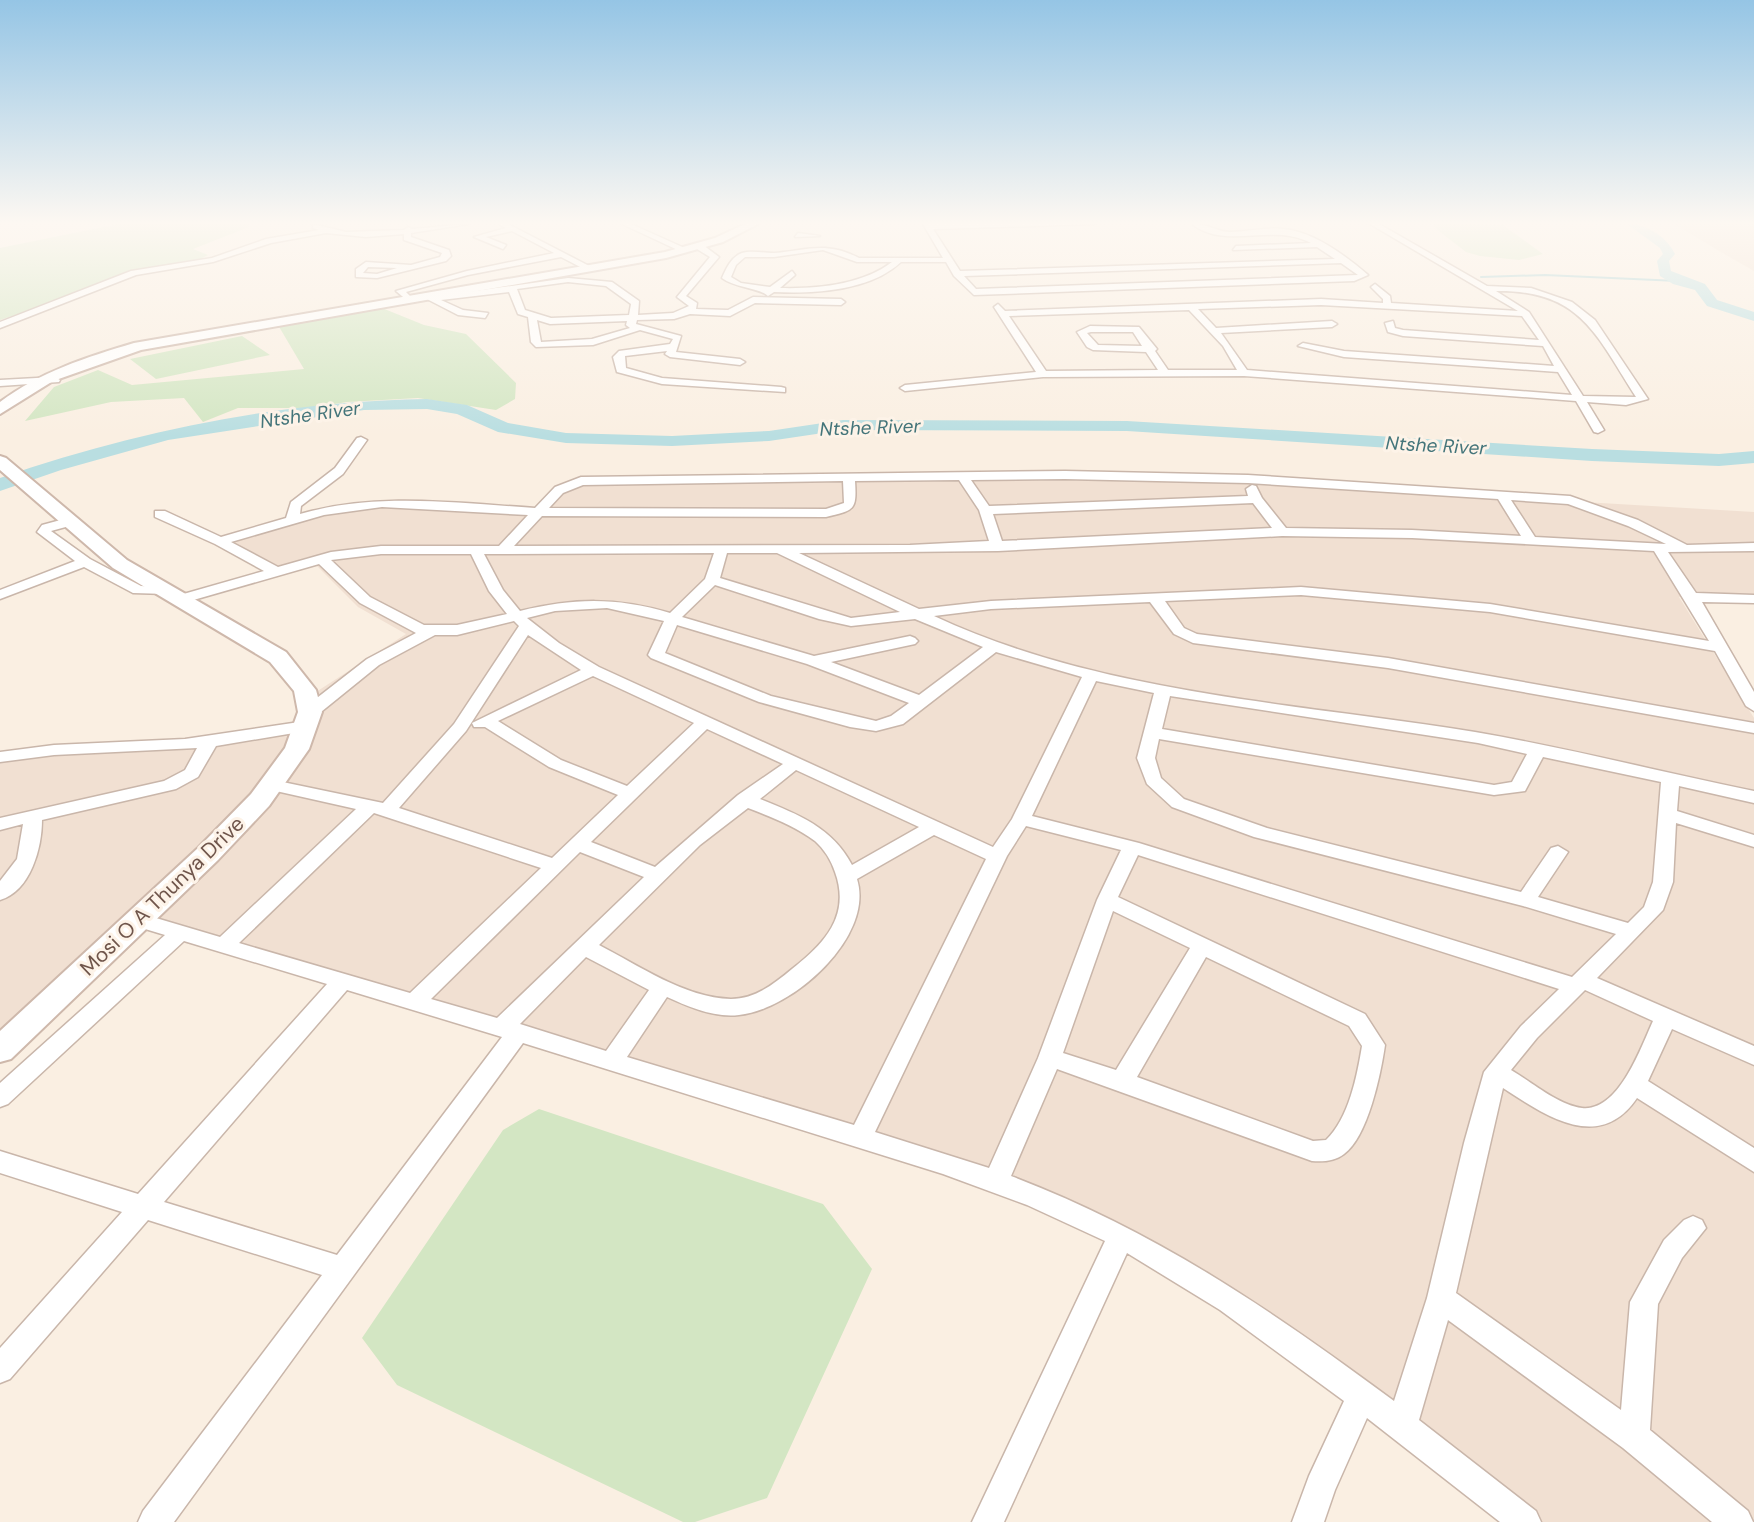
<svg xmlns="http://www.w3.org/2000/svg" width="1754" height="1522" font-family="'DM Sans',sans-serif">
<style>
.residential{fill:#f1e0d2}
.green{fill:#d3e6c3}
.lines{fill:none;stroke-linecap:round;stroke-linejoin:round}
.stream{stroke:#a0ced2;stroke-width:2}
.river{fill:#b9dee1;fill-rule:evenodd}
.street-casing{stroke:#c9b6aa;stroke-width:3}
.secondary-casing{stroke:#ceb8ab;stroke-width:4}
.street{fill:#fff;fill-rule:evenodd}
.secondary{fill:#fff;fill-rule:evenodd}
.labels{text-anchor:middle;stroke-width:6;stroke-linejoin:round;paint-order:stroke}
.far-water-label{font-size:19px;font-style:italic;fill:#44757a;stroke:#fdf3e8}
.street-label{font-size:21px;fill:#6f554b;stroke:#fdf3e8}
</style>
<rect width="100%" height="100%" fill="#faefe2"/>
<path class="residential" d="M1674 224H1754V271L1726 255Z
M1102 480 1281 484 1754 512V596L1679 597 1754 718V1522H1537L1170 1257 974 1174 147 923 245 825 316 692 406 634 358 607 308 557 274 568 230 542 347 508 397 507 543 515 561 493 571 488 594 484Z
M306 726 297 749 0 1050V757Z"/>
<path class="green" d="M118 224H248L249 227 193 249 208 255 197 261 134 270 57 301 0 320V248Z
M1433 224 1503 225 1543 254 1519 260 1480 256 1466 252 1435 228Z
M382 308 424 325 466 334 516 383 515 399 496 410 418 398 347 402 309 408H238L203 422 184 398 111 402 25 421 54 387 98 370 132 385 304 369 278 325Z
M242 336 270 355 156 379 130 359Z
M539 1109 823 1204 872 1269 767 1498 695 1522H683L397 1385 362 1338 503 1130Z"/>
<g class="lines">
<path class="stream" d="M1481 277 1545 275 1678 281"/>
<path class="river" d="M1627 224C1646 223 1667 237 1675 254L1669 261 1671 271 1705 284 1717 300 1754 312V321L1707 306 1695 290 1673 284 1660 276 1657 261 1663 254 1660 248Z
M427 399 467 405 508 423 566 433 672 436 769 431 843 420 1127 421 1592 449 1719 454 1754 451V463L1719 466 1592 461 1127 431 843 430 769 441 672 446 566 443 498 432 457 414 427 409 364 410 168 440 61 470 0 491V478C136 431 283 401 427 399Z"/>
<defs>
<path id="street" d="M313 224 346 232 404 230 408 227 412 229 468 224 411 233V237L449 250 451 256 446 261 377 278 356 277V269L366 262 411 265 440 257 442 253 404 240V234L366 237 326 233 271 243 213 262 136 275 0 328V322L131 271 212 258 266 239 319 230 313 228ZM368 267 397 268 377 274 363 273Z
M499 224H508L595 269 588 271 561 257 468 275 406 292 413 299 409 302 396 291 467 271 554 253 512 231 486 237 506 245 503 249 474 237 506 228Z
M622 224H631L689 250 682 252Z
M923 224H1095L933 229 960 271 1335 259 1317 247 1233 250 1236 246 1311 243C1271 222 1227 251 1192 224 1205 223 1216 231 1229 232 1247 232 1265 227 1283 229 1313 231 1346 256 1368 275L1354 281 974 295 954 276 946 262H901C870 291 814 294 774 292L768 296C760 288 735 288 722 278 726 269 731 257 742 253 751 250 764 253 774 253 808 250 826 241 859 258H943ZM823 250 857 262H892C862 285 816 289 780 288L795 275 792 271 770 287 741 283 731 277 736 265 745 257H774ZM1341 263 1358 275 976 289 964 276Z
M1370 224H1379L1487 286 1531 288 1572 302 1595 320 1648 399 1626 405 1587 402 1604 430 1598 433 1594 432 1576 401 1244 376 1043 377 905 391 900 388 905 385 1036 372 994 307 998 304 1005 311 1321 299 1383 303V299L1371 287 1375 284 1390 296 1391 303 1518 311ZM1496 291C1581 290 1596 335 1636 397L1583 396 1529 312ZM1321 305 1522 316 1539 340 1403 330 1395 328 1393 321 1385 323 1388 332 1403 336 1543 346 1554 366 1344 351 1303 343 1298 346 1344 357 1558 372 1572 395 1247 370 1221 333 1332 327 1337 324 1332 321 1216 328 1198 309ZM1189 310 1223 346 1237 370H1168L1155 351 1157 349 1139 327 1090 326 1077 332 1087 347 1093 350 1146 352 1158 370 1046 371 1009 316ZM1091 332H1133L1142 346 1098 345 1087 333Z
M798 233 820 236 795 237Z
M697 245H703L719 257 686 296 697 303 696 309 728 310 753 297 841 299 845 302 841 305 755 303 730 316 690 314 674 319 637 320 636 324 681 336 676 352 740 359 745 362 740 365 670 357 665 354 667 351 625 356 626 368 662 378 781 387 785 388V392L662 384 617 372 613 357 619 351 670 344 673 339 640 330 593 345 536 347 531 342 528 317 518 314 509 292 441 300 463 310 488 313 485 318 458 315 425 298 568 278 612 282 639 301 638 315 673 313 689 306 677 297 710 257 697 249ZM568 282 606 286 631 304 629 315 551 318 525 310 517 289ZM537 320 550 324 627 321 626 325 630 328 592 339 541 342Z
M55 377 60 380 59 382 0 386V380Z
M361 437 367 440 343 474 301 506 300 514C376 492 456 503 535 508L555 487 581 477 1065 471 1248 475 1570 496 1638 520 1687 545 1754 543V551L1668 552 1696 593 1754 595V603L1702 602 1754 692V711L1746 706 1715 651 1490 612 1301 595 1165 601 1184 628 1197 634 1388 658 1754 723V733L1388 668 1193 643 1174 634 1150 602 991 609 934 616C1100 694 1296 703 1475 732 1568 748 1661 772 1754 791V803L1679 786 1677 811 1754 835V847L1676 823 1673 882 1663 910 1597 978 1754 1046V1065L1672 1029 1648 1081 1754 1148V1172L1637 1098C1599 1154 1545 1115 1503 1088L1456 1293 1621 1410 1630 1302 1664 1240 1684 1220 1693 1216 1702 1220 1706 1228 1682 1258 1658 1304 1650 1430 1748 1511 1753 1522H1712L1623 1448 1448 1320 1419 1420 1536 1511 1541 1522H1500L1367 1418 1335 1490 1324 1522H1292L1309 1476 1344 1401 1220 1310 1127 1253 1004 1522H972L1105 1241 1027 1205 943 1174 523 1043 174 1522H138L143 1511 322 1275 148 1220 10 1379 0 1383V1348L122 1212 0 1173V1151L138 1194 327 984 184 941 8 1104 0 1107V1083L165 935 132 925 129 920 132 915 139 913 220 937 356 809 267 789 264 785 267 781 273 780 383 803 454 724 519 626 514 621 457 635H435L379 665 316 716 310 717 302 712 304 708 367 659 416 633 360 603 319 564 183 603H173V597L264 571 215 544 155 517V511H165L221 537 286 518 291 502 335 468 357 438ZM1065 479 1248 483 1498 499 1521 536 1412 530 1286 528 1262 498 1256 486 1252 485 1246 489 1248 496 989 506 971 480ZM959 480 979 510 989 541 910 545 514 546 542 516 826 517C854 510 857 511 855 481ZM843 481 844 503 826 509 549 508 563 493 583 485ZM1511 500 1568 504 1628 526 1666 544 1535 537ZM1253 503 1272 528 1002 541 993 514ZM382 507 528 515 499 546H381L331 552 278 567 231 542 324 515ZM1282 536 1412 538 1654 551 1709 641 1490 604 1301 587 991 601 919 609 799 553 998 551ZM714 553 705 579 670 613C616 597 574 598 520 611L503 590 484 554ZM727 553H777L900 612 851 618 720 578ZM381 554H471L489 591 507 614 457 625H424L370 597 331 560ZM715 585 819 619 851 626 915 619 983 647 919 695 831 662 915 644 918 641 915 638 910 636 814 656 682 617ZM607 608 664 621 648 655 651 658 759 702 850 727 876 731 903 724 996 652 1082 677 1012 819 993 847 599 667 559 643 527 618 555 611ZM677 625 807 664 909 703 891 716 876 721 771 696 665 653ZM528 635 581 670 472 723 474 727H485L549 767 618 795 552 858 399 808 466 731ZM593 676 694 723 627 786 561 760 498 721ZM1096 681 1154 693 1137 758 1147 784 1172 807 1254 837 1523 906 1616 934 1572 977 1139 843 1032 816ZM1170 696 1478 743 1527 754 1512 782 1494 785 1162 729ZM707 729 783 764 738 795 655 867 591 842ZM1159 739 1494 795 1525 791 1543 757 1661 782 1653 882 1644 907 1628 923 1538 897 1568 852 1558 846 1551 848 1521 892 1267 828 1184 799 1161 778 1155 758ZM796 770 919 827 852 865C832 827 797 814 760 799ZM748 808C771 817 795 826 815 841 824 849 831 860 835 872 851 916 824 944 792 969 774 984 755 999 731 999 685 998 638 965 599 945L700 845ZM374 813 541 868 410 993 239 943ZM1026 826 1121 850 1097 900 1038 1058 989 1168 875 1132 1007 856ZM934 835 986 859 854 1125 627 1057 667 997C689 1007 714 1018 739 1015 792 1010 875 937 857 879ZM580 852 644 877 497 1018 431 999ZM1138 855 1559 989 1521 1026 1484 1072 1464 1143 1427 1298 1394 1401C1271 1310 1156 1231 1011 1176L1057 1069 1312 1161C1323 1162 1335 1161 1344 1154 1368 1137 1381 1073 1385 1045L1365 1014 1118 897ZM1113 911 1190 948 1116 1070 1063 1053ZM586 957 649 990 606 1051 520 1024ZM1206 957 1349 1026 1362 1046C1357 1076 1349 1118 1326 1140L1313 1141 1137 1077ZM347 990 502 1037 337 1255 164 1202ZM1585 990 1653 1021C1641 1047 1619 1112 1582 1108 1558 1105 1532 1082 1511 1070L1537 1038Z
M68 518 74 522 73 525 51 531 90 559 141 586 167 588V594L133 593 84 567 0 599V590L75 561 37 532 42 525Z
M306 721 314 726 312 730 216 746 198 777 176 789 42 820C42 847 31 891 0 900V881L17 859 23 824 0 830V818L164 781 185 770 197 748 54 755 0 762V752L54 745 185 739Z"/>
<path id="secondary" d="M745 224H758L723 242 666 258 141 350 53 381 0 414V402C40 372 87 357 134 343L665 252 715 238Z
M0 456 6 458 127 560 286 652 316 690 322 712 309 749 269 806 218 860 11 1059 0 1062V1031L198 848 251 794 285 748 298 712 294 691 270 662 113 568 0 470Z"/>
</defs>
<use href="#street" class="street-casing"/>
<use href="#secondary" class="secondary-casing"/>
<use href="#street" class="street"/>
<use href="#secondary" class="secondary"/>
</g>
<linearGradient id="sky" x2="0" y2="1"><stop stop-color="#95c5e5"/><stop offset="0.51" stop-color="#fdf8f2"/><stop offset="1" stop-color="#fdf8f2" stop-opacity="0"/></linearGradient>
<rect width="1754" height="437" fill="url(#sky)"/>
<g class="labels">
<g class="far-water-label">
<text transform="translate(310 414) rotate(-8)" y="7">Ntshe River</text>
<text transform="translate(870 427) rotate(-2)" y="7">Ntshe River</text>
<text transform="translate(1436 445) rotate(3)" y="7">Ntshe River</text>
</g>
<g class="street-label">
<text transform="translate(162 896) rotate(-44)" y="7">Mosi O A Thunya Drive</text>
</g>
</g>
</svg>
